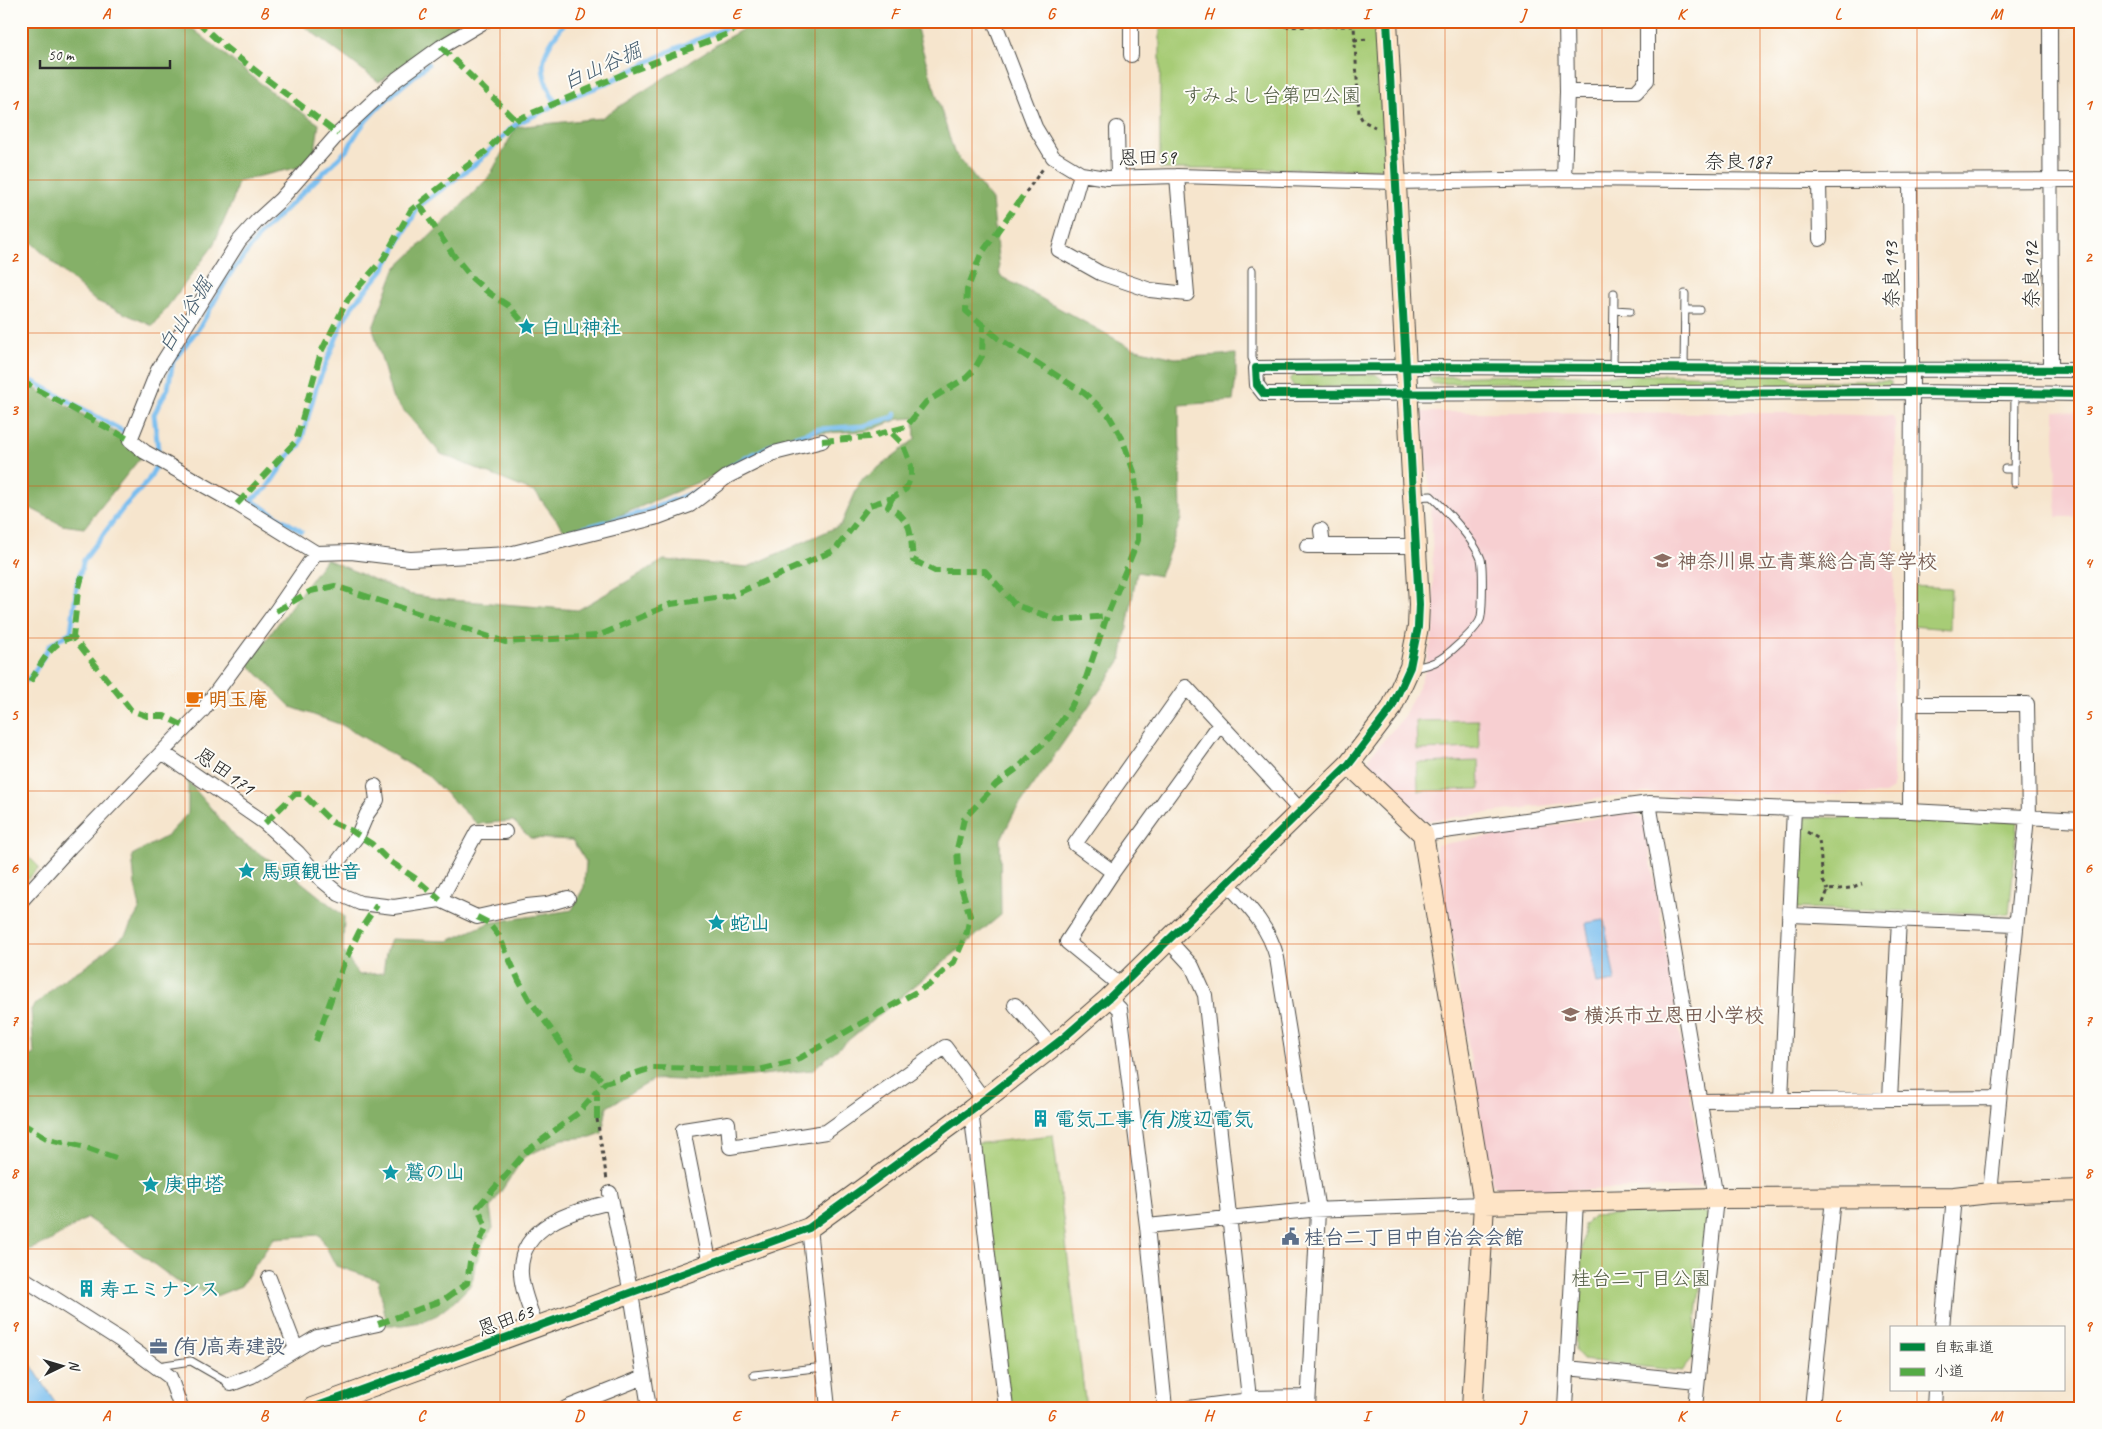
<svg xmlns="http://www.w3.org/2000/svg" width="2102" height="1429" font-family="Caveat,'Klee One',sans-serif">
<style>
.built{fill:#f7cfd1}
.green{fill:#a7cc76;stroke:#697c50}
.forest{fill:#85b067;stroke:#586e49}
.water{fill:#78bdef;stroke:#52748d}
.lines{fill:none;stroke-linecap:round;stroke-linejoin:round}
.stream{stroke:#78bdef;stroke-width:5}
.lane-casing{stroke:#494743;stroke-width:9}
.street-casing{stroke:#494743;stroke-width:16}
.secondary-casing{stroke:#494743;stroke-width:22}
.path{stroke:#494743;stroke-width:3;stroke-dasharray:4 4;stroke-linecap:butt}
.lane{stroke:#fff;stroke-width:7}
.street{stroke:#fff;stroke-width:14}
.secondary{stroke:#fee4c6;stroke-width:20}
.quiet{stroke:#54ab44;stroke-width:6;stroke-dasharray:12 6;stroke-linecap:butt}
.cycleway-casing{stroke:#fdfcf7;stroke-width:11}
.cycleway{stroke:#00873e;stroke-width:8}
.grid{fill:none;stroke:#df570e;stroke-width:1;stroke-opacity:0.55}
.labels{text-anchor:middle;stroke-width:4;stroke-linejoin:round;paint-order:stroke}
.park-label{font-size:20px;fill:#505b42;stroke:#fdfcf7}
.street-label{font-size:20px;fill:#2b2b2b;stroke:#fdfcf7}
.culture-label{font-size:20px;font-weight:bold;fill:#0d838f;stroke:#fdfcf7;text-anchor:start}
.education-label{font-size:20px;font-weight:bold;fill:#785e54;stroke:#fdfcf7;text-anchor:start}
.food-label{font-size:20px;font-weight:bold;fill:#c56008;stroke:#fdfcf7;text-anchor:start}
.service-label{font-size:20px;font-weight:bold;fill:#4e5e75;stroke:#fdfcf7;text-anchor:start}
.water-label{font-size:21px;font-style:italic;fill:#465e70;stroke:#fdfcf7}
.neatline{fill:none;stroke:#df570e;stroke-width:2}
.grid-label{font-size:16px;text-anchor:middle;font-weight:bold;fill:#df570e}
</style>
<rect width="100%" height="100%" fill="#fdfcf7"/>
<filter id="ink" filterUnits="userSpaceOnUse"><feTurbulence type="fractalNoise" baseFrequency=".02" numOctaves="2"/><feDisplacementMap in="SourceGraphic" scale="10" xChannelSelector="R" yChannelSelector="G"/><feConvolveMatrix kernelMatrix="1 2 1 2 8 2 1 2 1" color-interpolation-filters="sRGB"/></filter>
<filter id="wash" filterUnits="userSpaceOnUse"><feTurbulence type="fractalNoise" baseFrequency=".0096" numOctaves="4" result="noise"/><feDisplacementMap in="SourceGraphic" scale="20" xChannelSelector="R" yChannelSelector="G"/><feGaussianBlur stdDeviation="1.12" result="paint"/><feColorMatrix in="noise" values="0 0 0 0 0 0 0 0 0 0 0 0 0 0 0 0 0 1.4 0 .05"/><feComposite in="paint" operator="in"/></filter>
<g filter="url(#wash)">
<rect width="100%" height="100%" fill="#f6e5cd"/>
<path class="built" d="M2055 411 2081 412V517H2056Z
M1419 412 1785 413 1893 416 1895 422 1893 789 1885 794 1643 793 1425 821 1370 769 1369 757 1403 718 1424 674 1434 627 1431 496Z
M1633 812 1644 819 1704 1178 1697 1187 1504 1192 1492 1183 1435 852 1437 845Z"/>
<path class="green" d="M1160 21H1376L1385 165 1380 169H1160Z
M1375 374 1383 380 1380 387H1294L1290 380 1294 375Z
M1527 375H1779L1795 381H1888L1891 382V386L1548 389 1524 382 1433 384 1430 381 1428 377Z
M1911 586 1951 588 1950 629 1911 626Z
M1478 720 1479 748 1417 750 1416 721Z
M1479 761 1480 789 1418 791 1417 763Z
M1799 817 2018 821 2009 914 1796 908Z
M21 849 39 867 21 887Z
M1053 1135 1086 1408H1006L974 1144Z
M1696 1209 1708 1214 1692 1360 1682 1371 1583 1360 1575 1351 1584 1225 1593 1216Z"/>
<path class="forest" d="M21 21H183L274 94 319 124 313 164 238 181 233 200 213 246 153 326 94 300 21 233Z
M297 21H465L379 82Z
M758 21H915L922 48 954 152 992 200 1000 276 1132 348 1175 358 1236 354V377L1233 401 1179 405 1181 519 1160 576 1137 572 1121 660 1014 813 1000 841 1001 915 812 1070 702 1081 655 1079 607 1107 602 1133 591 1137 563 1139 524 1157 490 1208 493 1228 483 1243 479 1257 475 1264 473 1279 469 1287 455 1301 437 1315 421 1322 403 1325H387L378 1280 336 1266 320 1235 274 1238 241 1286 216 1296 179 1283 139 1253 87 1218 50 1241 21 1253V1060L34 1054 31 1009 61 981 88 965 125 935 140 908 135 885 132 855 167 836 188 813V781L236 838 290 873 344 916 343 951 359 975 383 973 386 953 391 939 448 941 489 923 572 910 584 887 586 862 572 840 530 838 513 821 477 824 426 774 342 725 291 707 248 664 326 559 408 594 440 599 578 610 664 560 748 567 841 525 860 482 915 439 914 418 899 419 867 431 814 433 569 537 536 493 441 454 392 397 373 328 395 269 455 212 489 177 516 127 601 118 727 38Z
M21 381 130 440 145 452 84 528 62 525 21 503Z"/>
<path class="water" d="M1604 920 1615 981 1597 984 1586 923Z
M21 1349 59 1408H21Z"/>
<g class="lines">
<path class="stream" d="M556 103 603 85 674 49 743 21
M21 375 130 435
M724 471 734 464 778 442 819 429 864 426 894 417 895 414
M301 531 251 500 267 488 290 454 300 445 316 388 344 319 357 300 383 270 419 206 478 162 516 124 546 110 556 103C534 66 542 53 566 21
M558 535 643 512 697 491
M21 684 32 676 50 645 71 632 77 584 84 560 124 507 148 481 156 466 158 449 154 414 168 388 173 361 201 325 230 274 262 232 348 149C365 112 399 90 428 64"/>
</g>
</g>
<g filter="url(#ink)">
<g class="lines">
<defs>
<path id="lane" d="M1252 270V358L1256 368
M1614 310 1630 311
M1685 310H1700
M1613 367 1614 293
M1684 368 1685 294
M2005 469H2014
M2014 483 2015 393
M1413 667C1420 667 1428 665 1435 662 1446 657 1475 631 1480 620 1483 614 1483 566 1481 559 1474 540 1446 510 1431 496L1414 497
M158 1366 191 1361 231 1384
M754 1375 824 1367"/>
<path id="street" d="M485 21 441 47 397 79 338 134 280 200 257 221 239 241 158 370 130 440 145 452 237 504 316 553 351 552 410 559 509 554 658 517 690 505 728 476 774 453 822 441
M994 21 1035 127 1053 157 1081 174 1107 178 1177 176 1395 182 1564 179 1819 181 2081 180
M1131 21V55
M2050 21 2051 370
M1567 92H1636L1647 80V21
M1117 128 1118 177
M1081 174 1059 250 1100 273 1150 290 1187 294 1177 176
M1564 179 1567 92 1566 21
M1819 181 1820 239
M2081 370 1406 367 1256 368 1257 385 1264 394 1912 392 2081 394
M1321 530 1323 546
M1307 546H1416
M1910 704H2027L2029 818
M162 752 265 823 298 853 323 881 339 894 360 903 394 907 440 900 477 917 527 906 547 904 568 898
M1649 803 1716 1198 1695 1408
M1910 811 1912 369 1910 181
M1423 834 1649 803 1794 809 1910 811 2081 820
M1113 872 1220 724
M323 881 358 835 367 814 377 800 375 786
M1228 884C1249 907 1269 927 1277 958L1318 1211 1308 1408
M440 900 477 832H505
M21 901 70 847 203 710 276 611 316 553
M1791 915 2015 924
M1169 941 1192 966 1205 995 1249 1398
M1121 986 1067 942 1113 872 1075 844 1186 687 1301 811
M1109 998 1120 1009 1147 1226 1165 1408
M1015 1005 1052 1047
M1890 1099 1899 919
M1781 1100 1794 809
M1701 1101 1998 1098
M971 1110 1006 1408
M610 1193 631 1293 649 1408
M1990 1193 2027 817
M1147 1226 1310 1210 1484 1204
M809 1228 828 1408
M710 1265 683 1130 728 1123 730 1147 826 1132 945 1047 984 1100
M21 1277 120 1340 170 1377 181 1408
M269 1278 296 1349
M536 1326C530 1309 522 1291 521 1274 518 1225 575 1210 612 1202
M1942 1328 1954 1197
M1567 1368 1697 1381
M231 1384 252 1376 317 1337 378 1324
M566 1408 644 1377
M1189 1408 1242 1401 1249 1398 1308 1397
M1565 1408 1576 1201
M1812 1408 1833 1198
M1934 1408 1935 1390"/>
<path id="secondary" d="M1349 764 1423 834 1484 1204 1472 1408
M1484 1204 1716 1198 1954 1197 1990 1193 2081 1190
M312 1408 809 1228 971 1110 1061 1040 1109 998 1349 764 1391 709 1410 667 1418 627 1419 604 1387 21"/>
</defs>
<use href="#lane" class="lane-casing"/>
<use href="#street" class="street-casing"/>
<use href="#secondary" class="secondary-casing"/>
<path class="path" d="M1224 21 1228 27 1354 26 1359 114 1363 121 1375 127
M1354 40 1370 39
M1026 192 1044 167
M1807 832 1819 839 1823 881 1828 890
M1823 903 1828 890 1851 888 1862 883
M597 1119 607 1180"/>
<use href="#lane" class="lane"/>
<use href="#street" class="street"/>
<use href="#secondary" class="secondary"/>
<path class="quiet" d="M197 21 226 48 338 134
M441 47 516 120
M419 204 454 256 473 279 489 293 509 306 527 327
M21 381 130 440
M822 441 868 437 906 427 926 402 966 378 974 370 982 356 983 325
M892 498 888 507C914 520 910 534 913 560L935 571H985L1015 605 1059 620 1107 616
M237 504 296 441 321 352 348 299 384 258 411 210 485 152 516 120 626 73 725 35 749 21
M82 576 78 591 73 637 131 710 147 716H164L186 727
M276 611 311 591 335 586 505 642 598 636 671 604 731 596 835 550 870 505 892 498 906 489 911 476V466L902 443 890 431
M30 682C42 663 50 642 73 637
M265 823 295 794H303L332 822 352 831 372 844 388 860 415 878 440 900
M477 917 489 923 499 936 519 981 529 999 578 1067 593 1072 605 1083 602 1086
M316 1041 344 963 359 932 377 905
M597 1119V1091L605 1083 652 1068 759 1070 793 1062 930 984 954 962 967 932 970 916 959 880 957 849 964 819 996 784 1019 767 1052 735 1072 705 1086 678 1107 616 1138 540V502L1134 472 1122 438 1108 414 1084 393 998 338 966 311 967 290 981 254 1026 192
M21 1123 48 1139 82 1146 121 1160
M378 1324 444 1300 467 1283 470 1262 486 1228 478 1207 526 1152 578 1113 597 1091"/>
<defs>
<path id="cycleway" d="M2081 370 1406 367 1256 368 1257 385 1264 394 1912 392 2081 394
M312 1408 809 1228 971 1110 1061 1040 1109 998 1349 764 1391 709 1410 667 1418 627 1419 604 1387 21"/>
</defs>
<use href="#cycleway" class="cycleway-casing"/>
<use href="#cycleway" class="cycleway"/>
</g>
</g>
<path class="grid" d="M185 21V1408M342 21V1408M500 21V1408M657 21V1408M815 21V1408M972 21V1408M1130 21V1408M1287 21V1408M1445 21V1408M1602 21V1408M1760 21V1408M1917 21V1328M21 180H2081M21 333H2081M21 486H2081M21 638H2081M21 791H2081M21 944H2081M21 1096H2081M21 1249H2081M1917 1390V1408"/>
<defs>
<symbol id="sight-bare" viewBox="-9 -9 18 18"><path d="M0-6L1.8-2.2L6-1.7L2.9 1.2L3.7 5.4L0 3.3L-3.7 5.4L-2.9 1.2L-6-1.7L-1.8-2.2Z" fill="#0f9aa8" stroke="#fdfcf7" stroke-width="2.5" paint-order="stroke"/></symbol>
<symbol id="school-bare" viewBox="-9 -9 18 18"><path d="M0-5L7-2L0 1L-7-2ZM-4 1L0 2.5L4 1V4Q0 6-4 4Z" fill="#8d6e63" stroke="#fdfcf7" stroke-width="2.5" paint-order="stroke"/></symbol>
<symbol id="cafe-bare" viewBox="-9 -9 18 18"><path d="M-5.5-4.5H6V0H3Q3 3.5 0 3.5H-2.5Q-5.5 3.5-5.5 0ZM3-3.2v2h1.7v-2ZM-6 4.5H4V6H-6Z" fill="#e8710a" stroke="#fdfcf7" stroke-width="2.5" paint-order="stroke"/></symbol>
<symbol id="building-bare" viewBox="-9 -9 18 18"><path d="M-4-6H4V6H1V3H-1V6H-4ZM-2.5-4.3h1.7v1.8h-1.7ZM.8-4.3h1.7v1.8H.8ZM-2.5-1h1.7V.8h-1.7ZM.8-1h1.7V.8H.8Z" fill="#0f9aa8" stroke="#fdfcf7" stroke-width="2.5" paint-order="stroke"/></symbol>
<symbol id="civic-bare" viewBox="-9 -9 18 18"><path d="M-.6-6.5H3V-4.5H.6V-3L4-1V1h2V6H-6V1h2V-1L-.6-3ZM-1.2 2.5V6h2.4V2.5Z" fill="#5c6f8a" stroke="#fdfcf7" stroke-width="2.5" paint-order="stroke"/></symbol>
<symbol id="office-bare" viewBox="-9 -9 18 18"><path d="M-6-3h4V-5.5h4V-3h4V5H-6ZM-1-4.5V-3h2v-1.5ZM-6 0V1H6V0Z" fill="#5c6f8a" stroke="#fdfcf7" stroke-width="2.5" paint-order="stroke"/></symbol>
</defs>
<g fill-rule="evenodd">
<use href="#sight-bare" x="514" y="314" width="25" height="25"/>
<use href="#school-bare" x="1650" y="548" width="25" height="25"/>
<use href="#cafe-bare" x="182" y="686" width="25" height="25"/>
<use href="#sight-bare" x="234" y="858" width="25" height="25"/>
<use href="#sight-bare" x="704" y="910" width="25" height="25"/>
<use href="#school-bare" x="1558" y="1002" width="25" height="25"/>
<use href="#building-bare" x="1028" y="1106" width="25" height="25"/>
<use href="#sight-bare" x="378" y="1160" width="25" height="25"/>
<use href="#sight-bare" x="138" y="1172" width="25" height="25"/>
<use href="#civic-bare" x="1278" y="1224" width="25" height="25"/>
<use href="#building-bare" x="74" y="1276" width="25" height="25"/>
<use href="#office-bare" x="146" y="1334" width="25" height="25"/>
</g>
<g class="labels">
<g class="park-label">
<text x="1272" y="102">すみよし台第四公園</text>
<text x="1641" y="1285">桂台二丁目公園</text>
</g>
<g class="street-label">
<text transform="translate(1147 157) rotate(-1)" y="7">恩田59</text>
<text x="1738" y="168">奈良187</text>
<text transform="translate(1891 275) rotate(-91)" y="7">奈良193</text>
<text transform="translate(2031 275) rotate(-90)" y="7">奈良192</text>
<text transform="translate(225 771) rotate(35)" y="7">恩田171</text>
<text transform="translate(505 1320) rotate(-20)" y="7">恩田63</text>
</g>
<g class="culture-label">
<text x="541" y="334">白山神社</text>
<text x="261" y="878">馬頭観世音</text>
<text x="730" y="930">蛇山</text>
<text x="1055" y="1126">電気工事 (有)渡辺電気</text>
<text x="405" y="1179">鷲の山</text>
<text x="164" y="1191">庚申塔</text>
<text x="100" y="1296">寿エミナンス</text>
</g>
<g class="education-label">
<text x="1677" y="568">神奈川県立青葉総合高等学校</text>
<text x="1584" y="1022">横浜市立恩田小学校</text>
</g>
<g class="food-label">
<text x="208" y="706">明玉庵</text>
</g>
<g class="service-label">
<text x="1304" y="1244">桂台二丁目中自治会会館</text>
<text x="172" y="1353">(有)高寿建設</text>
</g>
<g class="water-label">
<text transform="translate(602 66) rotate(-24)" y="7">白山谷掘</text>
<text transform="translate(185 315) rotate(-58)" y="7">白山谷掘</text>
</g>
</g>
<rect width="2102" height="1429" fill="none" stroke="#fdfcf7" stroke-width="55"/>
<rect x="1890" y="1326" width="175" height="65" fill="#fdfcf7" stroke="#a9a8a5"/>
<rect x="1900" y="1343" width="25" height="8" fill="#00873e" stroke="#a9a8a5"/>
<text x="1934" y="1352" font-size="15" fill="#2b2b2b">自転車道</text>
<rect x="1900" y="1368" width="25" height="8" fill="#54ab44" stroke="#a9a8a5"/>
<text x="1934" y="1376" font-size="15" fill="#2b2b2b">小道</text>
<g transform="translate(62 1366) rotate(85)" stroke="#fdfcf7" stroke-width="4" paint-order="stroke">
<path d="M0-4L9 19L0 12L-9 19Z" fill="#2b2b2b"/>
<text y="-8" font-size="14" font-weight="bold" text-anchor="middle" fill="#2b2b2b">N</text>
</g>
<path d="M40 60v8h130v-8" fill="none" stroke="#2b2b2b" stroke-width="2.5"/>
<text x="48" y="60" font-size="15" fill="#2b2b2b" stroke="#fdfcf7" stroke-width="4" paint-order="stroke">50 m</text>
<rect x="28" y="28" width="2046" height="1374" class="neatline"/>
<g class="grid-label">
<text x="106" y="19">A</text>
<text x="264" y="19">B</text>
<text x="421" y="19">C</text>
<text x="579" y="19">D</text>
<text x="736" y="19">E</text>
<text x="894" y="19">F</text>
<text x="1051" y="19">G</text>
<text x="1208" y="19">H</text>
<text x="1366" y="19">I</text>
<text x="1523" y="19">J</text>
<text x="1681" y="19">K</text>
<text x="1838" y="19">L</text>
<text x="1996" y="19">M</text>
<text x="14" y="110">1</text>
<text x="2088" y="110">1</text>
<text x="14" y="262">2</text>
<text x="2088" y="262">2</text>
<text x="14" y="415">3</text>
<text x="2088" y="415">3</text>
<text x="14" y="568">4</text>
<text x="2088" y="568">4</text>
<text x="14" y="720">5</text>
<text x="2088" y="720">5</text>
<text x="14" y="873">6</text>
<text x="2088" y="873">6</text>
<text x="14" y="1026">7</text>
<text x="2088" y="1026">7</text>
<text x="14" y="1178">8</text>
<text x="2088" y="1178">8</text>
<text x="14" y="1331">9</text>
<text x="2088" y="1331">9</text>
<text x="106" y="1421">A</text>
<text x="264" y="1421">B</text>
<text x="421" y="1421">C</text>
<text x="579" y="1421">D</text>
<text x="736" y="1421">E</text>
<text x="894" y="1421">F</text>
<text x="1051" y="1421">G</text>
<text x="1208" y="1421">H</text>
<text x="1366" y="1421">I</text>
<text x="1523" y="1421">J</text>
<text x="1681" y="1421">K</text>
<text x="1838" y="1421">L</text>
<text x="1996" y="1421">M</text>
</g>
</svg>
